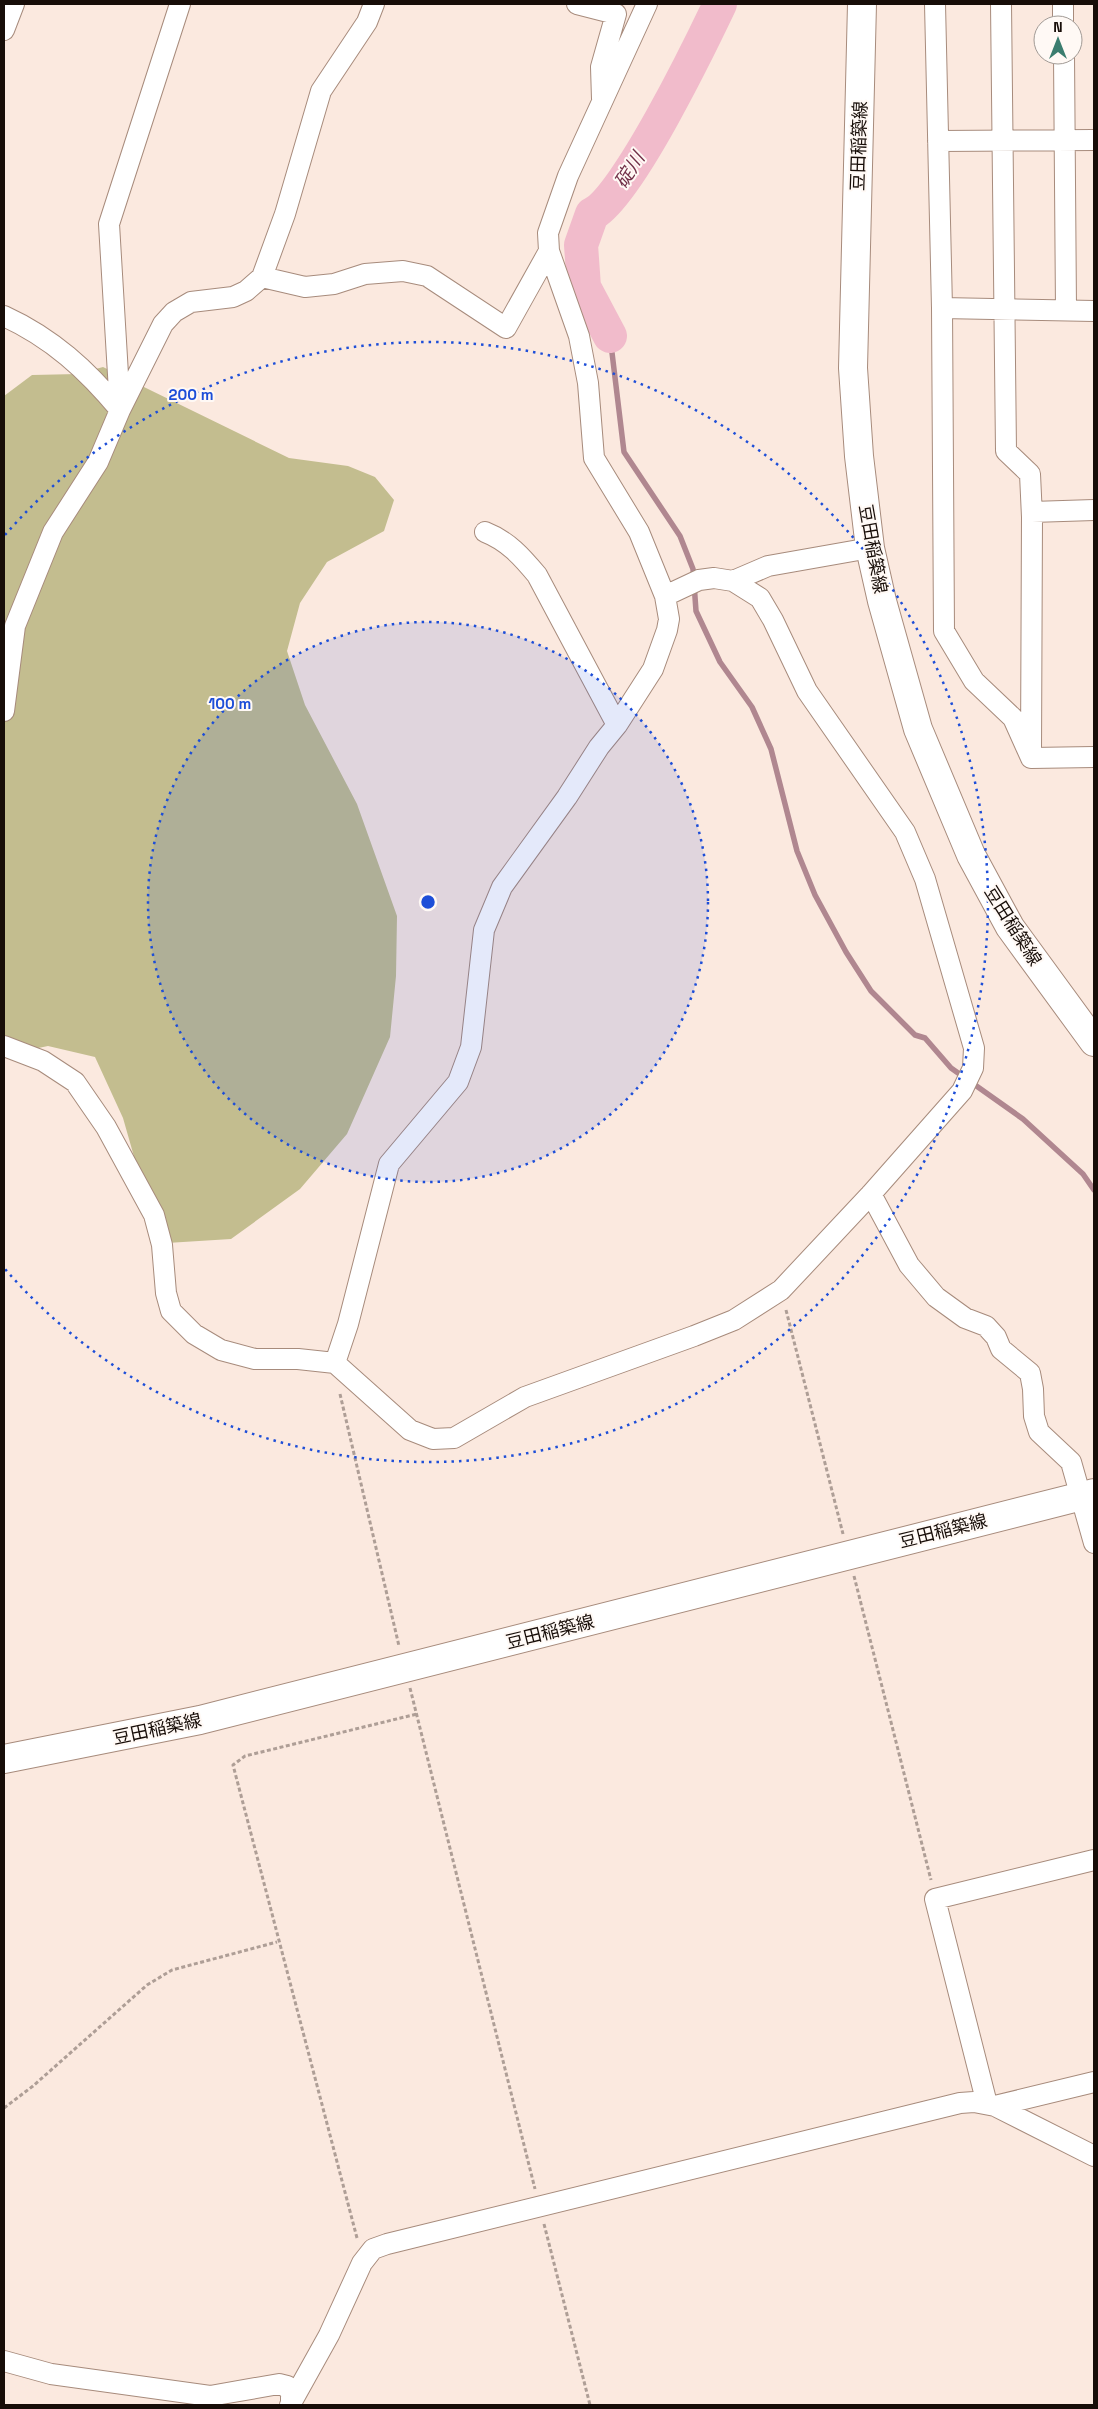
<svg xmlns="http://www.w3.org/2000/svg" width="1098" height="2409" font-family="'Space Grotesk','Noto Sans JP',sans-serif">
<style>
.green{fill:#c3bd8f}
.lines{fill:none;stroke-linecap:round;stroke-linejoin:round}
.stream{stroke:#b08790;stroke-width:5.5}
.river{stroke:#f1bbcb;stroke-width:34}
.minor-casing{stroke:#a78b7c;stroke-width:22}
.secondary-casing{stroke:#a78b7c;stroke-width:30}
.path{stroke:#ae9e96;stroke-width:3;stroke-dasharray:4 2.5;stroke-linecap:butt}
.minor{stroke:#fff;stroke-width:20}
.secondary{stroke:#fff;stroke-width:28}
.ring{fill:none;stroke:#1d4ed8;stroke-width:2.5;stroke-dasharray:2.5 5}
.labels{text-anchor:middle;stroke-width:4;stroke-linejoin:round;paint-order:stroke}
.street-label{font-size:18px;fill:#170d08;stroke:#fff9f5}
.water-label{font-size:19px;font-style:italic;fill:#723149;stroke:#fff9f5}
.centre{fill:#1d4ed8;stroke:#fff9f5;stroke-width:2.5}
.ring-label{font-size:15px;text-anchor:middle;font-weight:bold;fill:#1d4ed8;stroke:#fff9f5;stroke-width:4;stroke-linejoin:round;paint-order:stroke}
</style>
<rect width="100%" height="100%" fill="#fbe9df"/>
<path class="green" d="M103 367 289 458 348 466 375 477 394 500 384 531 327 562 300 603 287 651 305 705 357 804 397 916 396 976 390 1037 347 1134 300 1189 231 1239 167 1243 139 1174 123 1118 95 1057 48 1046 4 1055V396L32 375 78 374Z"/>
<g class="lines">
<path class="stream" d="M610 336 624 452 680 536 693 569 696 611 720 662 752 707 771 749 797 851 815 895 846 952 871 991 915 1035 925 1038 951 1068 1023 1119 1083 1174 1094 1190"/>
<path class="river" d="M610 336 584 287 581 245 592 214C626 199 701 44 720 4"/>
<defs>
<path id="minor" d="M577 4 616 14 601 67 602 99
M935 4 942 308 944 631 974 681 1013 718 1031 758
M1001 4 1006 451 1030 474 1032 517 1031 751
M1063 4V25
M4 30 14 4
M1064 55 1066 310
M938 141 1094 140
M262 277 305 287 334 284 365 274 403 271 427 276 506 328 549 251
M942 308 1094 311
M4 316C52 338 87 370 120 410
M120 408 109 224 180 4
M1032 512 1094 510
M485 532C508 541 522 557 537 575L617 725
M733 581 768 566 870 548
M4 711 15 626 53 532 98 462 120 410 163 324 174 312 191 302 233 297 246 291 262 277 285 214 321 91 367 22 374 4
M1031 758 1094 757
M4 1046 43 1061 75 1082 106 1127 154 1215 162 1245 166 1293 171 1311 194 1334 221 1350 255 1359H298L335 1363 410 1430 433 1439 454 1438 525 1397 694 1336 734 1320 781 1290 871 1194 962 1091 973 1068 974 1048 925 879 905 832 807 691 773 620 760 598 733 581 714 578 699 580 665 596
M871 1194 909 1265 936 1297 965 1318 986 1326 996 1337 1001 1349 1030 1373 1033 1389 1034 1416 1039 1432 1071 1462 1094 1543
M335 1363 348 1324 389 1164 458 1082 471 1047 484 930 502 887 567 797 599 747 617 725 653 669 667 630 669 619 665 596 639 532 594 458 588 383 579 336 549 251 548 233 568 176 647 4
M987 2104 935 1899 1094 1860
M995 2106 1094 2082
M4 2361 51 2374 210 2396 279 2384 287 2386 291 2394V2404
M290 2405 329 2335 362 2263 373 2249 387 2244 960 2103 974 2102 995 2106 1094 2156"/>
<path id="secondary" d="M862 4 853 368 859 456 870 548 882 601 918 729 971 855 1010 927 1094 1042
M4 1759 200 1720 1094 1493"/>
</defs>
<use href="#minor" class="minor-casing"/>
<use href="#secondary" class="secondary-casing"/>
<path class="path" d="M786 1310 843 1534
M340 1394 399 1646
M854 1576 931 1880
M410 1688 535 2189
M4 2108 33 2086 147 1985 172 1970 277 1942
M544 2224 590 2405
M357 2238 233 1765 245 1756 417 1714"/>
<use href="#minor" class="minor"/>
<use href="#secondary" class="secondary"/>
</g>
<circle cx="428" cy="902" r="280" fill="#1d4ed8" fill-opacity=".12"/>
<g class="ring">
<circle cx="428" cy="902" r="280"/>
<path d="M5 535A560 560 0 1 1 5 1269"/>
</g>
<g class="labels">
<g class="street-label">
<text transform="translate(859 146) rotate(-88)" y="6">豆田稲築線</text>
<text transform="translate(873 549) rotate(80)" y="6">豆田稲築線</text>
<text transform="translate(1013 926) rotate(58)" y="6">豆田稲築線</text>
<text transform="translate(943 1531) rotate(-14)" y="6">豆田稲築線</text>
<text transform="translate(550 1632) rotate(-14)" y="6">豆田稲築線</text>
<text transform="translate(157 1729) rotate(-12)" y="6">豆田稲築線</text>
</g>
<g class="water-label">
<text transform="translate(629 170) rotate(-58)" y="7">碇川</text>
</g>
</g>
<circle cx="428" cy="902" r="8" class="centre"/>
<g class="ring-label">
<text x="191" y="400">200 m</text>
<text x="230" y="709">100 m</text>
</g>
<rect width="1098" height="2409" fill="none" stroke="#170d08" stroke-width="10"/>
<g transform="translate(1058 40)"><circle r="24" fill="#fff9f5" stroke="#a29b96"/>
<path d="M0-4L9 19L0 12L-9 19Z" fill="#3b7d6f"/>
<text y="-8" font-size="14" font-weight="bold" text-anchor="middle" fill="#170d08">N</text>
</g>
</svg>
